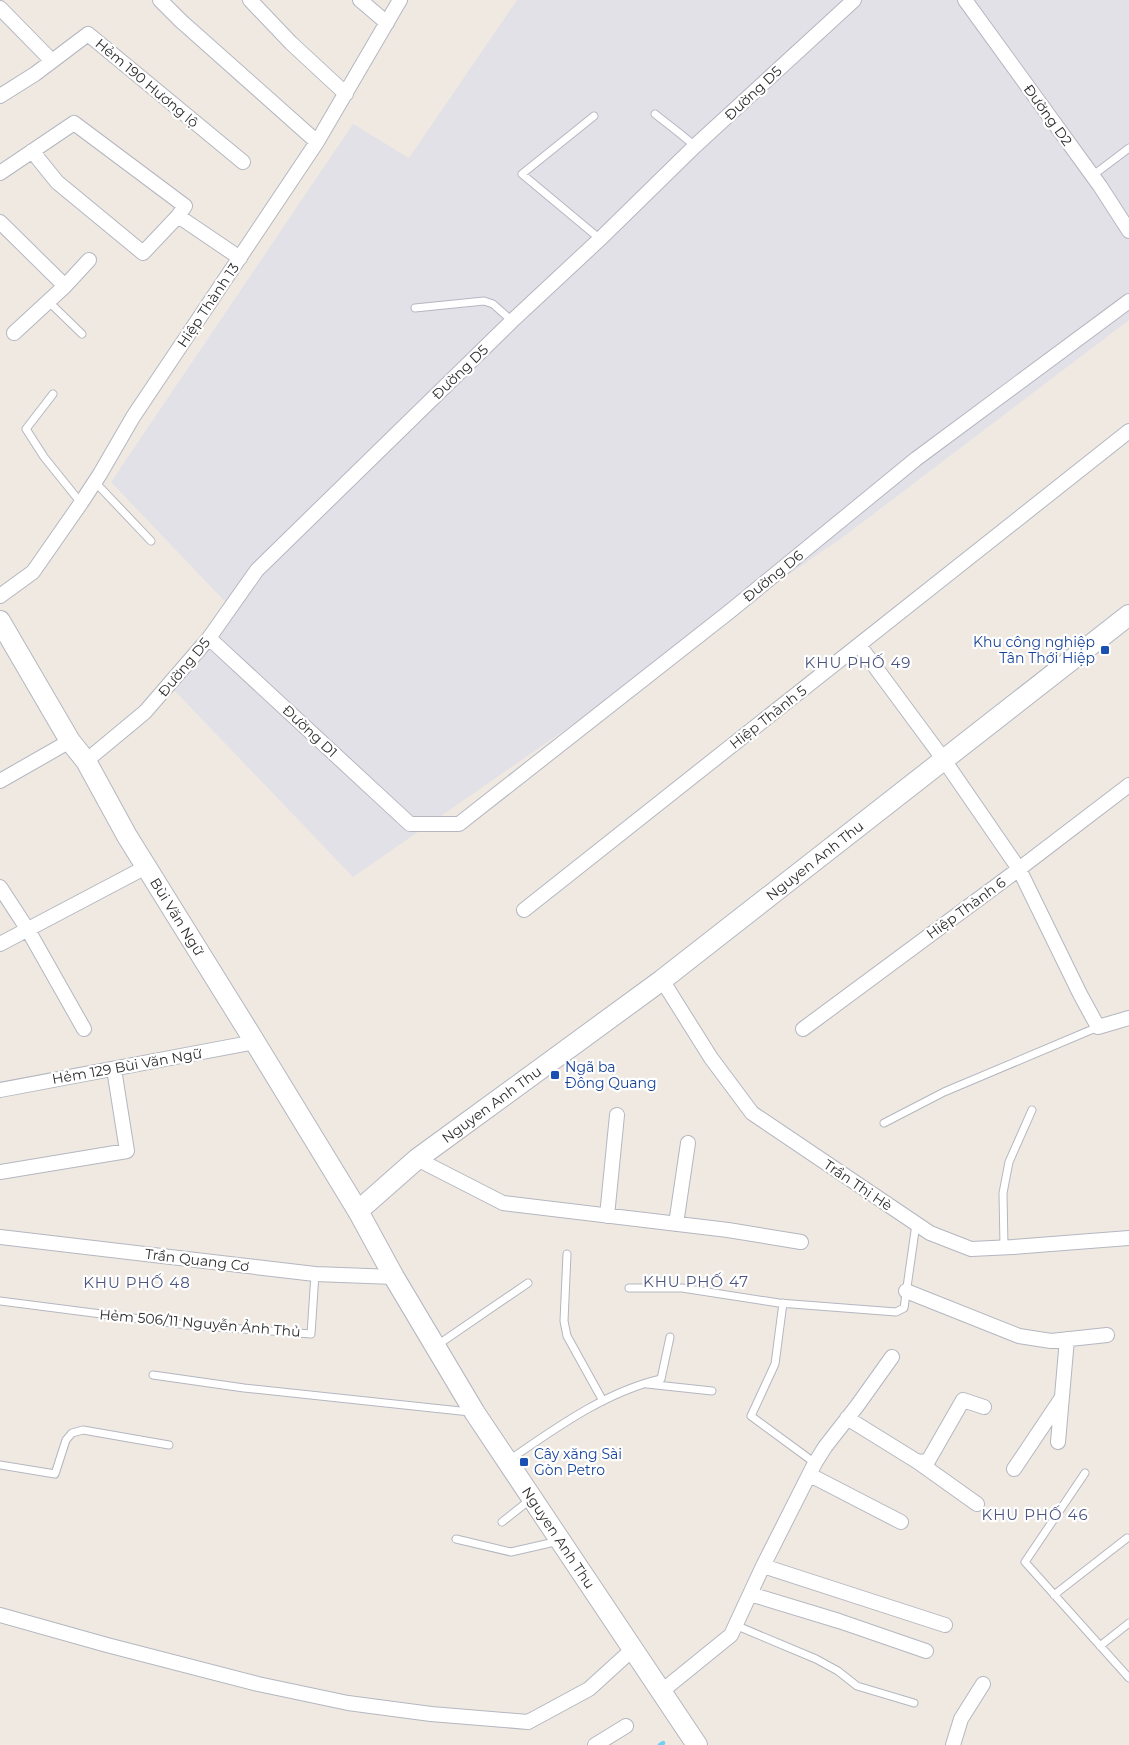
<svg xmlns="http://www.w3.org/2000/svg" width="1129" height="1745" font-family="Montserrat,sans-serif">
<style>
.industrial{fill:#e3e1e8}
.lines{fill:none;stroke-linecap:round;stroke-linejoin:round}
.stream{stroke:#75cff0;stroke-width:4.5}
.lane-casing{stroke:#b4b7c1;stroke-width:9}
.street-casing{stroke:#b4b7c1;stroke-width:16}
.secondary-casing{stroke:#b4b7c1;stroke-width:22}
.lane{stroke:#fff;stroke-width:7}
.street{stroke:#fff;stroke-width:14}
.secondary{stroke:#fff;stroke-width:20}
.transit-dot{fill:#1a4fb4;stroke:#fff;stroke-width:2}
.labels{text-anchor:middle;stroke-width:4.5;stroke-linejoin:round;paint-order:stroke}
.street-label{font-size:14px;fill:#2e2e2e;stroke:#fff}
.transit-label{font-size:14px;fill:#164399;stroke:#fff;text-anchor:start}
.neighbourhood-label{font-size:15px;letter-spacing:1px;fill:#4d5680;stroke:#fff}
</style>
<rect width="100%" height="100%" fill="#efe9e1"/>
<path class="industrial" d="M517 0H1129V320L847 534 353 877 172 688 235 612 111 482 353 124 409 158Z"/>
<g class="lines">
<path class="stream" d="M660 1745 663 1743"/>
<defs>
<path id="lane" d="M655 114 678 132 695 146
M594 116 522 174 600 239
M1092 176 1129 148
M49 302 82 334
M415 308 484 301 493 304 512 321
M53 394 26 429 44 457 81 503
M95 482 151 541
M884 1123 944 1092 1098 1027
M1004 1247 1003 1193 1009 1162 1032 1110
M567 1254 564 1321 567 1336 603 1401
M629 1288H682L779 1303 896 1312 904 1308 916 1224
M0 1301 187 1325 311 1334 315 1274
M783 1303 775 1364 751 1416 815 1463
M436 1346 528 1283
M153 1375 244 1388 470 1412
M647 1384 712 1391
M509 1460C556 1428 605 1392 661 1379L670 1337
M0 1465 55 1474 66 1440 72 1433 83 1430 169 1445
M1085 1473 1025 1562 1129 1678
M502 1522 531 1499
M456 1539 511 1552 559 1541
M1054 1595 1127 1538
M735 1625 816 1659 838 1671 857 1686 914 1703
M1100 1646 1129 1623"/>
<path id="street" d="M160 0 181 21 317 142
M250 0 291 43 346 94
M360 0 387 23
M965 0 1100 186 1129 231
M0 8 52 61
M0 96 35 74 88 34 243 162
M32 151 57 182 143 253 178 216
M0 173 74 123 185 206 178 216 240 258
M0 222 65 286
M14 333 65 286 89 260
M0 596 33 572 81 503 100 474 133 417 317 142 400 0
M209 638 410 824H459L729 612 916 459 1129 301
M859 645 944 760 1019 869 1080 994 1098 1027 1129 1018
M86 761 145 712 209 638 257 570 512 321 600 239 695 146 854 0
M0 781 70 741
M0 887 28 930 84 1029
M524 910 1129 431
M0 944 146 867
M662 980 711 1058 752 1113 930 1233 971 1249 1013 1247 1129 1238
M803 1029 1019 869 1129 785
M0 1090 255 1042
M417 1159 503 1203 728 1230 801 1242
M0 1172 127 1151 114 1069
M607 1216 617 1115
M676 1224 688 1143
M0 1237 315 1274 394 1277
M906 1291 1019 1336 1051 1341 1107 1335
M847 1418 918 1462 928 1461 963 1400 984 1407
M1058 1442 1067 1339
M918 1462 977 1504
M1014 1469 1061 1399
M810 1475 901 1522
M763 1566 945 1625
M750 1594 839 1621 926 1651
M0 1615 107 1645 258 1684 348 1703 431 1714 528 1722 589 1689 633 1649
M662 1691 731 1635 763 1566 815 1463 825 1447 857 1406 892 1357
M595 1745 626 1726
M953 1745 961 1719 983 1684"/>
<g id="secondary">
<path id="s1" d="M0 621 70 741 86 761 127 836 250 1034 358 1211 394 1277 475 1413 697 1745"/>
<path id="s2" d="M358 1211 417 1159 662 980 1129 615"/>
</g>
</defs>
<use href="#lane" class="lane-casing"/>
<use href="#street" class="street-casing"/>
<use href="#secondary" class="secondary-casing"/>
<use href="#lane" class="lane"/>
<use href="#street" class="street"/>
<use href="#secondary" class="secondary"/>
</g>
<g class="transit-dot">
<rect x="1100" y="645" width="10" height="10" rx="2.5"/>
<rect x="550" y="1070" width="10" height="10" rx="2.5"/>
<rect x="519" y="1457" width="10" height="10" rx="2.5"/>
</g>
<g class="labels">
<g class="street-label">
<text transform="translate(147 83) rotate(40)" y="5">Hẻm 190 Hương lộ</text>
<text transform="translate(753 93) rotate(-43)" y="5">Đường D5</text>
<text transform="translate(1048 115) rotate(54)" y="5">Đường D2</text>
<text transform="translate(208 305) rotate(-56)" y="5">Hiệp Thành 13</text>
<text transform="translate(460 372) rotate(-44)" y="5">Đường D5</text>
<text transform="translate(773 576) rotate(-39)" y="5">Đường D6</text>
<text transform="translate(184 667) rotate(-50)" y="5">Đường D5</text>
<text transform="translate(768 717) rotate(-38)" y="5">Hiệp Thành 5</text>
<text transform="translate(310 731) rotate(43)" y="5">Đường D1</text>
<text dy="5" stroke="none"><textPath href="#s2" startOffset="576">Nguyen Anh Thu</textPath></text>
<text transform="translate(966 908) rotate(-36)" y="5">Hiệp Thành 6</text>
<text dy="5" stroke="none"><textPath href="#s1" startOffset="345">Bùi Văn Ngữ</textPath></text>
<text transform="translate(127 1066) rotate(-10)" y="5">Hẻm 129 Bùi Văn Ngữ</text>
<text dy="5" stroke="none"><textPath href="#s2" startOffset="171">Nguyen Anh Thu</textPath></text>
<text transform="translate(858 1185) rotate(34)" y="5">Trần Thị Hè</text>
<text transform="translate(197 1260) rotate(7)" y="5">Trần Quang Cơ</text>
<text transform="translate(200 1323) rotate(5)" y="5">Hẻm 506/11 Nguyễn Ảnh Thủ</text>
<text dy="5" stroke="none"><textPath href="#s1" startOffset="1074">Nguyen Anh Thu</textPath></text>
</g>
<g class="transit-label">
<text x="1095" y="647" text-anchor="end">Khu công nghiệp<tspan x="1095" dy="16">Tân Thới Hiệp</tspan></text>
<text x="565" y="1072">Ngã ba<tspan x="565" dy="16">Đông Quang</tspan></text>
<text x="534" y="1459">Cây xăng Sài<tspan x="534" dy="16">Gòn Petro</tspan></text>
</g>
<g class="neighbourhood-label">
<text x="858" y="668">KHU PHỐ 49</text>
<text x="696" y="1287">KHU PHỐ 47</text>
<text x="137" y="1288">KHU PHỐ 48</text>
<text x="1035" y="1520">KHU PHỐ 46</text>
</g>
</g>
</svg>
